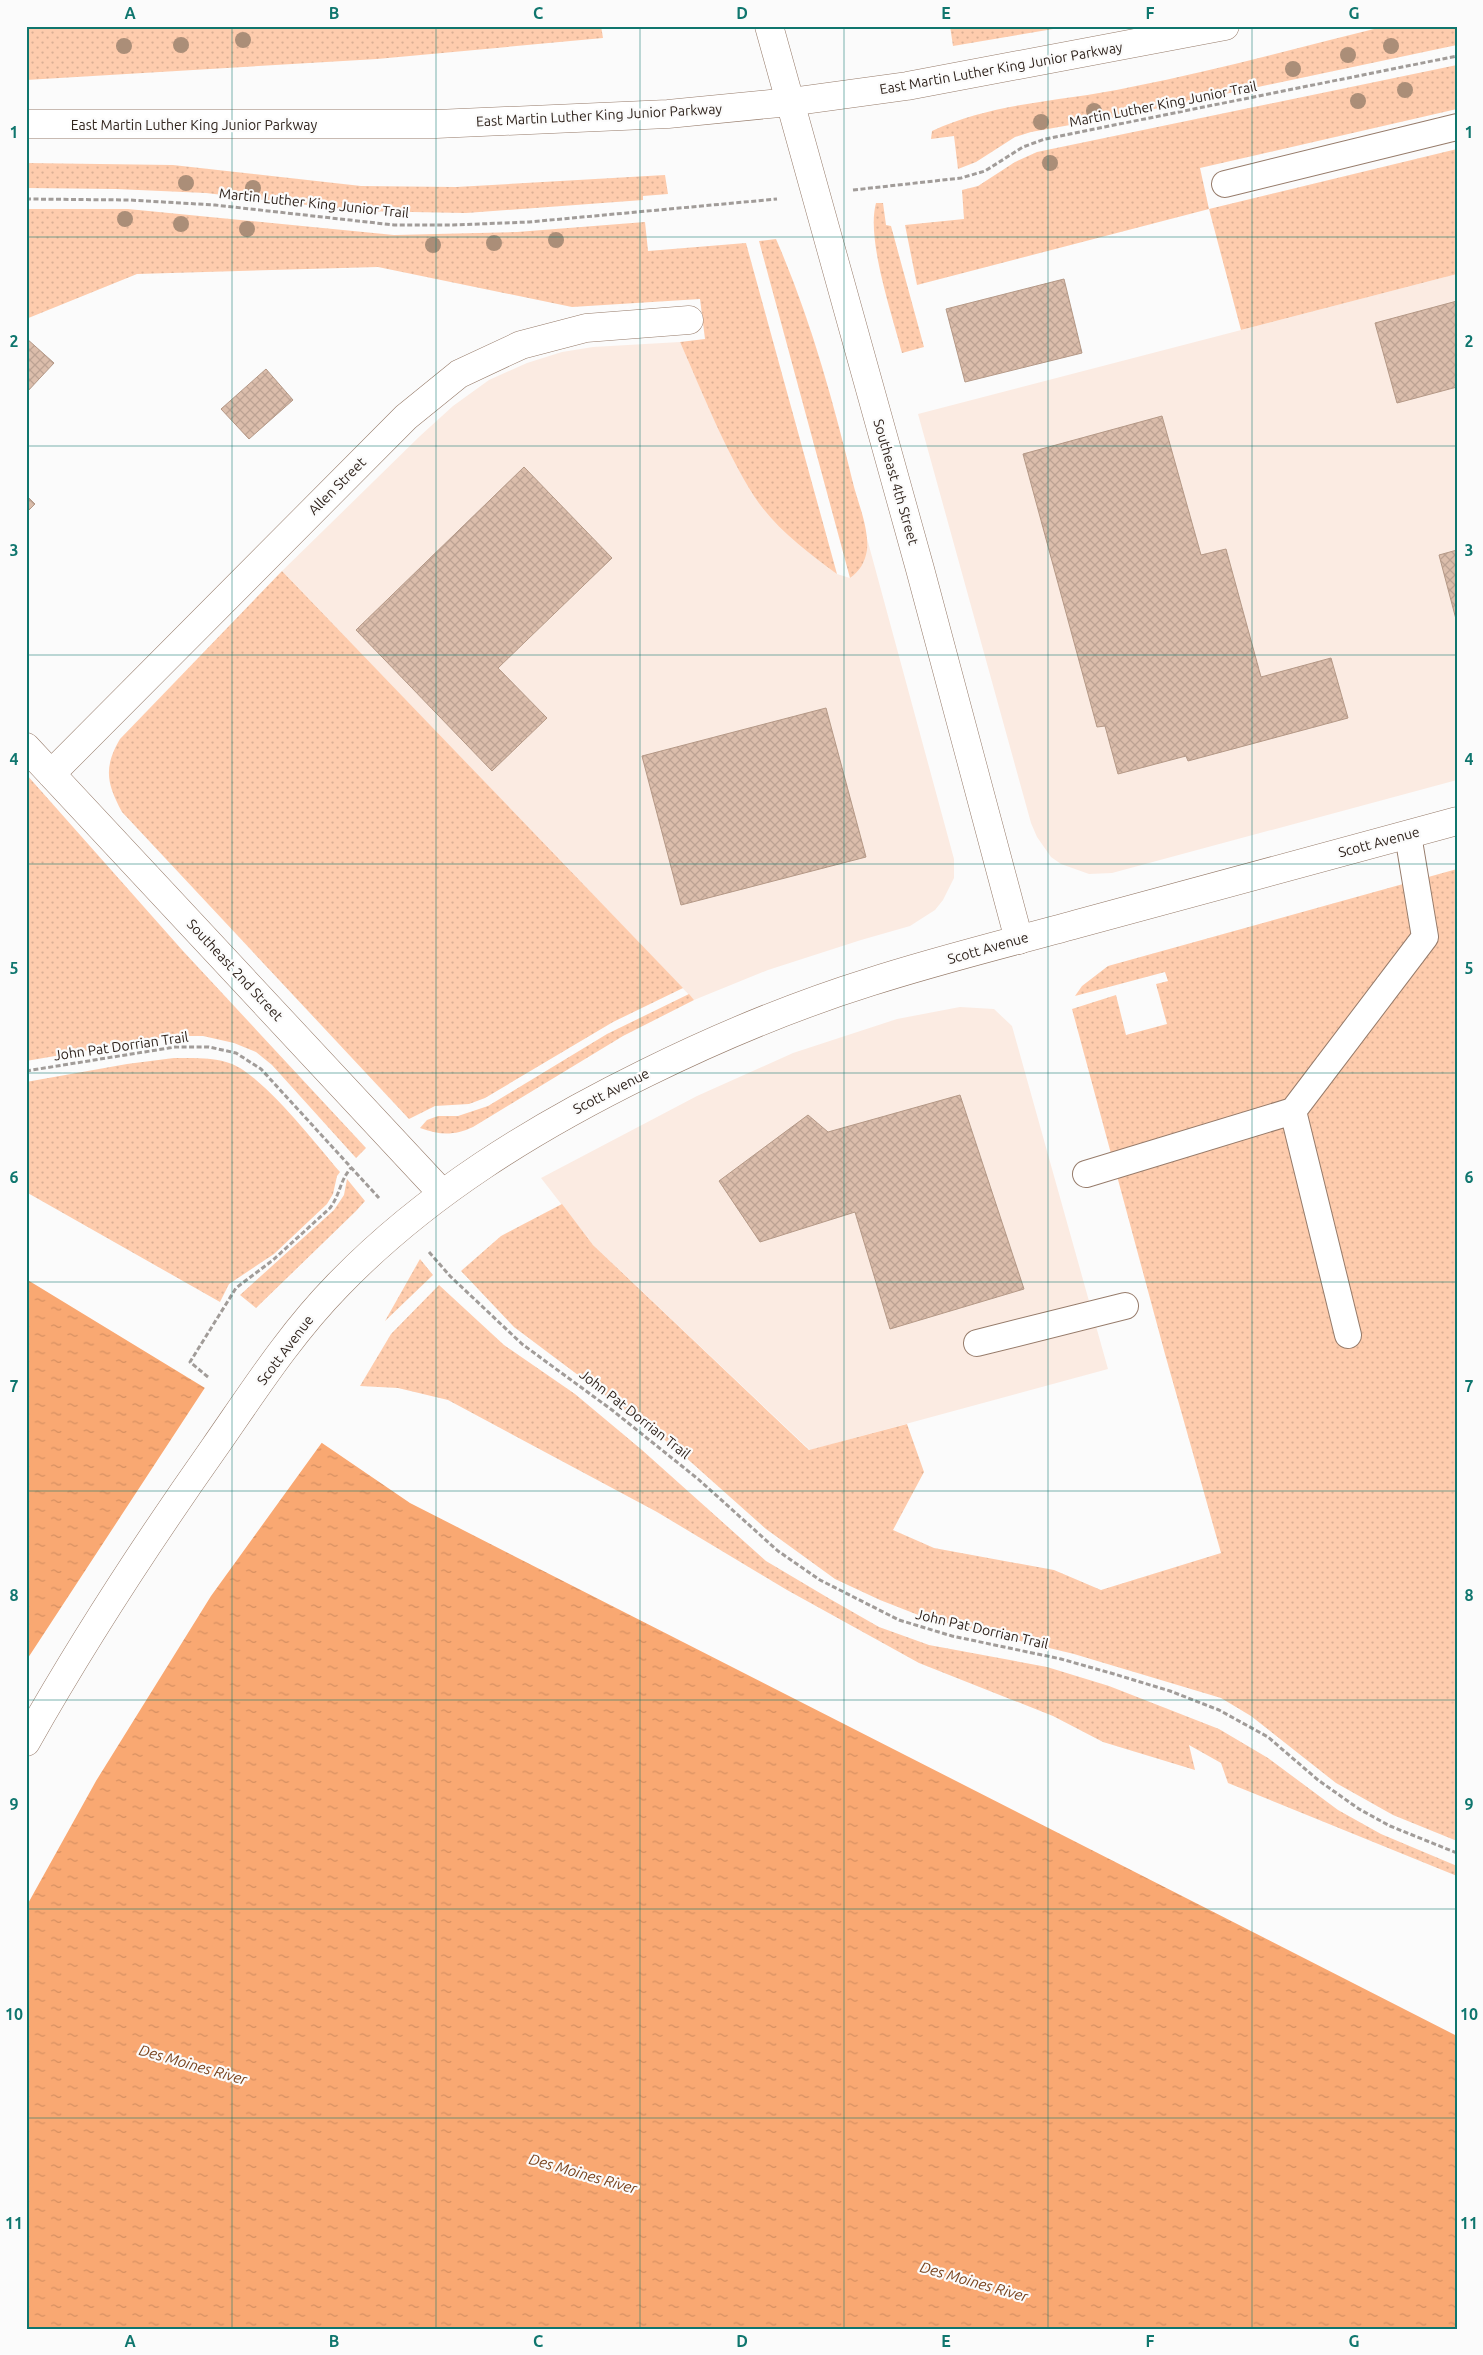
<svg xmlns="http://www.w3.org/2000/svg" width="1483" height="2355" font-family="Ubuntu,sans-serif">
<style>
.built{fill:#fbebe2}
.grass{fill:url(#grass-dots)}
.water{fill:url(#water-ripples)}
.pier{fill:#fbfbfb}
.building{fill:url(#building-cross-hatch);stroke:#b49886}
.lines{fill:none;stroke-linecap:round;stroke-linejoin:round}
.lane-casing{stroke:#967b6a;stroke-width:28}
.street-casing{stroke:#967b6a;stroke-width:29}
.secondary-casing{stroke:#967b6a;stroke-width:29}
.primary-casing{stroke:#967b6a;stroke-width:29}
.path{stroke:#a19c99;stroke-width:3;stroke-dasharray:5 2.5;stroke-linecap:butt}
.lane{stroke:#fff;stroke-width:26}
.street{stroke:#fff;stroke-width:28}
.secondary{stroke:#fff;stroke-width:28}
.primary{stroke:#fff;stroke-width:28}
.tree{fill:#ab8e78}
.grid{fill:none;stroke:#0f766e;stroke-width:1;stroke-opacity:0.55}
.labels{text-anchor:middle;stroke-width:4.5;stroke-linejoin:round;paint-order:stroke}
.street-label{font-size:14px;fill:#2f231c;stroke:#fbfbfb}
.water-label{font-size:15px;font-style:italic;fill:#79441e;stroke:#fbfbfb}
.neatline{fill:none;stroke:#0f766e;stroke-width:2}
.grid-label{font-size:16px;text-anchor:middle;font-weight:bold;fill:#0f766e}
</style>
<defs>
<pattern id="grass-dots" width="8" height="8" patternUnits="userSpaceOnUse" patternTransform="scale(1.25)"><rect width="8" height="8" fill="#feccad"/><path d="M2 2h.1M6 6h.1" fill="none" stroke="#daaf94" stroke-width="1.8" stroke-linecap="round"/></pattern>
<pattern id="water-ripples" width="26" height="14" patternUnits="userSpaceOnUse" patternTransform="scale(1.25)"><rect width="26" height="14" fill="#f9a872"/><path d="M2 4q2-2 4 0t4 0M15 11q2-2 4 0t4 0" fill="none" stroke="#d69062"/></pattern>
<pattern id="building-cross-hatch" width="8" height="8" patternUnits="userSpaceOnUse" patternTransform="scale(1.25)"><rect width="8" height="8" fill="#dbbdab"/><path d="M0 0l8 8M0 8l8-8" fill="none" stroke="#bca293"/></pattern>
</defs>
<rect width="100%" height="100%" fill="#fbfbfb"/>
<path class="built" d="M1457 274V780L1112 873 1089 874 1061 864 1051 857 1037 837 1031 823 918 414Z
M680 342 711 413 837 574 850 578 867 548 865 531 954 859V878L943 900 935 910 910 926 861 940 768 970 694 1000 282 571 420 436 453 406 489 380 527 363 562 352 593 347Z
M960 1007 994 1009 1012 1026 1108 1369 810 1450 593 1245 541 1178 697 1096 793 1053 897 1019Z"/>
<path class="grass" d="M26 26H601L603 38 377 59 26 80Z
M950 26H1071L953 46Z
M1386 26H1457V45L1126 115 1031 132 1015 137 976 162 958 169 954 136 931 139 932 131C997 101 1063 102 1131 87 1217 70 1301 47 1386 26Z
M1457 65V109L1200 168 1209 209 1457 149V274L1241 330 1209 209 917 285 905 225 964 219 962 190 978 186 1015 162 1037 152Z
M26 163 173 165 361 186 456 187 665 175 668 194 643 196V200L466 213 358 211 206 193 116 189 26 188Z
M876 203H883L886 225 891 226 924 347 902 353C892 314 866 239 876 203Z
M26 209H128L394 235 517 232 645 222 648 251 746 243 837 574C807 552 775 528 754 496 725 450 702 392 680 342L705 339 700 299 572 307 378 267 137 274 26 319Z
M776 239C810 317 833 400 853 483 858 503 869 528 867 550 865 562 860 571 850 578L759 241Z
M282 571 683 988 613 1022 485 1098 469 1104 435 1106 409 1119 122 812C107 784 103 768 120 739Z
M26 774 183 951 366 1148 356 1158 272 1065 256 1052 234 1043 203 1036H172L26 1061Z
M1457 869V1841L1393 1815 1336 1783 1251 1716 1221 1698 1074 1654 926 1618 880 1600 835 1579 766 1529 674 1447 514 1327 461 1271 501 1236 562 1204 593 1245 809 1450 907 1424 924 1472 893 1530 934 1548 1054 1570 1101 1590 1221 1553 1165 1354 1072 1009 1116 995 1126 1035 1167 1024 1156 984 1168 981 1165 972 1075 996 1082 986 1108 966Z
M689 994 694 1000 623 1036 473 1127C454 1136 439 1135 420 1128L427 1120 438 1116H458L488 1106 607 1034Z
M174 1058C193 1058 215 1057 232 1064 264 1077 316 1144 340 1172L337 1176 333 1194 327 1204 274 1254 229 1284 220 1302 26 1192V1082L127 1064Z
M347 1179 365 1201 356 1211 256 1308 240 1295 334 1210 344 1195Z
M420 1259 433 1275 385 1321Z
M439 1285 504 1345 575 1394 642 1450 766 1561 830 1599 879 1627 929 1645 1047 1667 1109 1686 1219 1729 1268 1758 1338 1810 1381 1834 1457 1866V1876L1228 1783 1221 1763 1189 1745 1195 1770 1103 1742 1053 1716 919 1663 787 1590 657 1512 448 1400 398 1388 360 1386 391 1334Z"/>
<path class="water" d="M26 1279 205 1388 322 1443 410 1503 1457 2036V2329H26Z"/>
<path class="pier" d="M206 1386 323 1441 211 1596 96 1781 26 1907V1661Z"/>
<path class="building" d="M1064 279 1082 353 965 382 946 309Z
M1457 301V387L1397 403 1375 323Z
M26 338 54 363 26 393Z
M266 369 293 400 249 439 221 409Z
M1162 416 1201 555 1226 549 1261 677 1331 658 1348 718 1188 761 1186 756 1118 774 1105 726 1097 727 1023 454Z
M524 467 612 558 498 668 547 718 492 771 356 630Z
M26 495 35 504 26 513Z
M1457 550V623L1439 555Z
M826 708 866 857 681 905 642 756Z
M960 1095 1024 1289 890 1329 855 1212 760 1242 719 1181 808 1115 828 1132Z"/>
<g class="lines">
<defs>
<path id="lane" d="M1225 184 1457 127
M1086 1174 1293 1111
M1348 1335 1293 1111 1425 937 1408 835
M977 1343 1125 1306"/>
<path id="street" d="M769 26 920 569 1019 940
M26 747 442 1193
M51 774 406 417 459 374 521 345 586 328 689 320"/>
<path id="secondary" d="M26 1742C83 1641 147 1543 214 1448 253 1392 290 1334 338 1285 426 1194 534 1128 646 1073 719 1037 793 1006 870 982 938 960 1008 943 1077 924 1203 889 1330 856 1457 821"/>
<path id="primary" d="M26 124H436L668 114 790 102 907 86 1225 26"/>
</defs>
<use href="#lane" class="lane-casing"/>
<use href="#street" class="street-casing"/>
<use href="#secondary" class="secondary-casing"/>
<use href="#primary" class="primary-casing"/>
<path class="path" d="M853 190 961 178 985 171 1023 147 1045 139 1457 56
M26 199 129 200 215 205 394 225H453L529 222 777 199
M26 1071 175 1047H209L236 1053 261 1069 379 1198
M429 1252 450 1276 522 1344 612 1410 698 1479 778 1551 820 1580 899 1620 952 1636 1061 1659 1114 1674 1170 1691 1219 1710 1268 1737 1318 1780 1359 1809 1390 1826 1457 1853
M208 1377 190 1362 236 1288 273 1260 330 1208C340 1195 340 1180 351 1168"/>
<use href="#lane" class="lane"/>
<use href="#street" class="street"/>
<use href="#secondary" class="secondary"/>
<use href="#primary" class="primary"/>
</g>
<g class="tree">
<circle cx="243" cy="40" r="8"/>
<circle cx="181" cy="45" r="8"/>
<circle cx="124" cy="46" r="8"/>
<circle cx="1391" cy="46" r="8"/>
<circle cx="1348" cy="55" r="8"/>
<circle cx="1293" cy="69" r="8"/>
<circle cx="1405" cy="90" r="8"/>
<circle cx="1358" cy="101" r="8"/>
<circle cx="1094" cy="111" r="8"/>
<circle cx="1041" cy="122" r="8"/>
<circle cx="1050" cy="163" r="8"/>
<circle cx="186" cy="183" r="8"/>
<circle cx="253" cy="188" r="8"/>
<circle cx="125" cy="219" r="8"/>
<circle cx="181" cy="224" r="8"/>
<circle cx="247" cy="229" r="8"/>
<circle cx="556" cy="240" r="8"/>
<circle cx="494" cy="243" r="8"/>
<circle cx="433" cy="245" r="8"/>
</g>
<path class="grid" d="M232 26V2329M436 26V2329M640 26V2329M844 26V2329M1048 26V2329M1252 26V2329M26 237H1457M26 446H1457M26 655H1457M26 864H1457M26 1073H1457M26 1282H1457M26 1491H1457M26 1700H1457M26 1909H1457M26 2118H1457"/>
<g class="labels">
<g class="street-label">
<text transform="translate(1001 68) rotate(-10)" y="5">East Martin Luther King Junior Parkway</text>
<text transform="translate(1163 104) rotate(-11)" y="5">Martin Luther King Junior Trail</text>
<text transform="translate(599 115) rotate(-3)" y="5">East Martin Luther King Junior Parkway</text>
<text x="194" y="130">East Martin Luther King Junior Parkway</text>
<text transform="translate(314 203) rotate(6)" y="5">Martin Luther King Junior Trail</text>
<text transform="translate(896 482) rotate(74)" y="5">Southeast 4th Street</text>
<text transform="translate(337 486) rotate(-45)" y="5">Allen Street</text>
<text transform="translate(1379 842) rotate(-15)" y="5">Scott Avenue</text>
<text transform="translate(988 948) rotate(-16)" y="5">Scott Avenue</text>
<text transform="translate(235 970) rotate(47)" y="5">Southeast 2nd Street</text>
<text transform="translate(121 1046) rotate(-8)" y="5">John Pat Dorrian Trail</text>
<text transform="translate(611 1091) rotate(-27)" y="5">Scott Avenue</text>
<text transform="translate(285 1350) rotate(-53)" y="5">Scott Avenue</text>
<text transform="translate(635 1414) rotate(38)" y="5">John Pat Dorrian Trail</text>
<text transform="translate(982 1629) rotate(13)" y="5">John Pat Dorrian Trail</text>
</g>
<g class="water-label">
<text transform="translate(193 2065) rotate(16)" y="5">Des Moines River</text>
<text transform="translate(583 2174) rotate(16)" y="5">Des Moines River</text>
<text transform="translate(974 2282) rotate(16)" y="5">Des Moines River</text>
</g>
</g>
<rect width="1483" height="2355" fill="none" stroke="#fbfbfb" stroke-width="55"/>
<rect x="28" y="28" width="1428" height="2300" class="neatline"/>
<g class="grid-label">
<text x="130" y="19">A</text>
<text x="334" y="19">B</text>
<text x="538" y="19">C</text>
<text x="742" y="19">D</text>
<text x="946" y="19">E</text>
<text x="1150" y="19">F</text>
<text x="1354" y="19">G</text>
<text x="14" y="138">1</text>
<text x="1469" y="138">1</text>
<text x="14" y="347">2</text>
<text x="1469" y="347">2</text>
<text x="14" y="556">3</text>
<text x="1469" y="556">3</text>
<text x="14" y="765">4</text>
<text x="1469" y="765">4</text>
<text x="14" y="974">5</text>
<text x="1469" y="974">5</text>
<text x="14" y="1183">6</text>
<text x="1469" y="1183">6</text>
<text x="14" y="1392">7</text>
<text x="1469" y="1392">7</text>
<text x="14" y="1601">8</text>
<text x="1469" y="1601">8</text>
<text x="14" y="1810">9</text>
<text x="1469" y="1810">9</text>
<text x="14" y="2020">10</text>
<text x="1469" y="2020">10</text>
<text x="14" y="2229">11</text>
<text x="1469" y="2229">11</text>
<text x="130" y="2347">A</text>
<text x="334" y="2347">B</text>
<text x="538" y="2347">C</text>
<text x="742" y="2347">D</text>
<text x="946" y="2347">E</text>
<text x="1150" y="2347">F</text>
<text x="1354" y="2347">G</text>
</g>
</svg>
